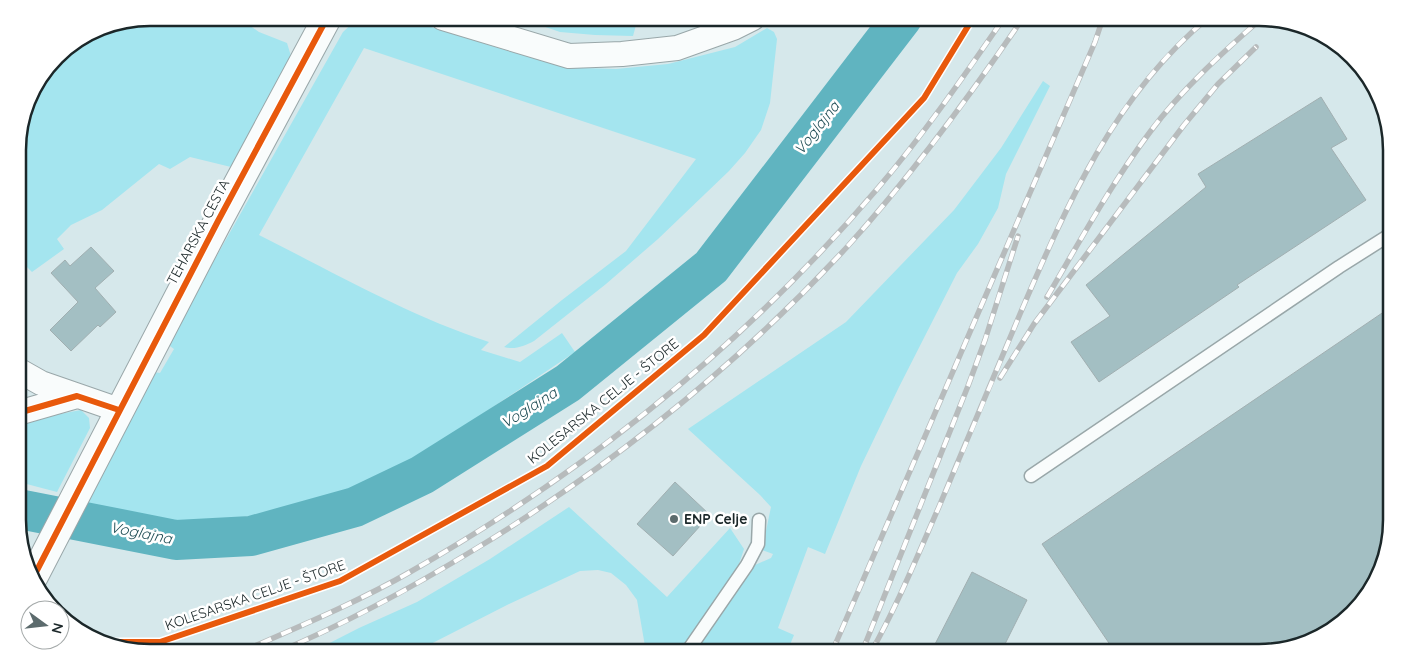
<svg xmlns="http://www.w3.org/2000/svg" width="1409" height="670" font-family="Quicksand,sans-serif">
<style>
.green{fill:#a4e5ef}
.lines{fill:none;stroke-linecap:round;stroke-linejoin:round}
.river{stroke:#60b4c0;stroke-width:40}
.building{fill:#a3bfc3;stroke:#a1afb1}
.service-casing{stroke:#99a7a9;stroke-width:15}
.minor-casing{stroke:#99a7a9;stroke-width:26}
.tertiary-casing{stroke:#99a7a9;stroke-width:30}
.service{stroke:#f9fcfc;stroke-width:12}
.minor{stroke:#f9fcfc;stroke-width:24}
.tertiary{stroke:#f9fcfc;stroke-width:28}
.rail-casing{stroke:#b7bbbc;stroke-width:5.5}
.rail{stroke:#fff;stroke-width:4;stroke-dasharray:11;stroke-linecap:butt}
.cycleway-casing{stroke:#fff;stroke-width:9}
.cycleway{stroke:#e8590c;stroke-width:6}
.poi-dot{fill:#5c6b6d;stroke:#fff;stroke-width:2}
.labels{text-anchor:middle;stroke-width:5;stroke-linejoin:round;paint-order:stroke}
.street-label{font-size:14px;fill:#1b2729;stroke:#fff}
.poi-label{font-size:14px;font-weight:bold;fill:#1b2729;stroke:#fff;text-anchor:start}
.water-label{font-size:15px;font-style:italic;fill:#204e56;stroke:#fff}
.rim{fill:none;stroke:#1b2729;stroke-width:2.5}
</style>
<rect width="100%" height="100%" fill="#d6e8eb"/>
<path class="green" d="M150 18H239L259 32 287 43 291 56 231 167 190 157 170 169 159 164 102 210 71 225 57 239 64 249 32 272 25 265 18 270V141L31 91 62 51 99 27Z
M358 18 405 19 505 50 547 62 582 68 616 69 668 64 735 47 767 28 774 32 777 39 770 103 761 130 745 153 729 171 658 239 606 284 534 341C524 346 515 350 504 347L562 300 626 251 696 159 364 48 259 235C335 273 409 316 489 342L481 350 520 362 562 333 575 352 396 472 369 487 329 498 252 516 183 523 134 518 88 504 117 436 154 372 160 373 174 349 167 344 343 32Z
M522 18H638L633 36 595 35 560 32 522 19Z
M1043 81 1050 86 1006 174 998 208 978 244 957 273 899 387 861 466 825 554 808 547 778 628 794 635 787 652H695L734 592 755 565 771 558 773 554 762 550 771 507 760 495 688 429 846 322 954 210 1001 148Z
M81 410 89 418 90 428 57 492 19 482 18 422Z
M569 507 667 597 730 528 744 549 736 573 683 652H646L637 600 626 585 611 573 598 570 580 571 507 605 415 652H312L359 628 417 602 490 559Z"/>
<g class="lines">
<path class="river" d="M19 509 176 540 251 536 355 507 422 475 568 383 711 267 902 18"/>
</g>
<path class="building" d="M1321 97 1347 139 1331 148 1366 200 1237 285 1239 287 1099 382 1071 342 1110 316 1086 285 1206 187 1198 174Z
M91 247 114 271 95 288 116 312 100 327 98 325 71 351 50 330 78 302 51 273 65 260 70 266Z
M1391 307 1392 521 1378 578 1333 630 1268 652H1115L1042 544Z
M675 482 710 515 673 556 637 524Z
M972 572 1027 600 1001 652H931Z"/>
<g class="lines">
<defs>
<path id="service" d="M1031 476 1339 267 1391 234
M687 652 747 565 758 544 759 520"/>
<path id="minor" d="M443 18 569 56 622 54 677 48 733 28 753 18
M18 370 41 383 119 410
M18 413 77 396"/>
<path id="tertiary" d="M34 576 218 221 327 18"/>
</defs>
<use href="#service" class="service-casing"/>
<use href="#minor" class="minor-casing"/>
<use href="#tertiary" class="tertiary-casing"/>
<use href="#service" class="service"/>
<use href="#minor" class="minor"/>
<use href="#tertiary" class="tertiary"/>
<defs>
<path id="rail" d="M1047 297C1080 241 1111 184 1150 132 1182 89 1222 53 1262 18
M1000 378 1034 324 1184 125 1218 84 1256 47
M241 652C298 627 356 603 410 572 586 472 746 343 878 188 924 134 964 76 1004 18
M278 652C347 623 413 587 477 548 613 465 739 364 847 247 912 175 969 97 1023 18
M832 652 1095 42 1103 18
M862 652 968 386 985 340 1018 236
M871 652C897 606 917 557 938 509 966 444 993 379 1020 314 1067 204 1114 96 1208 18"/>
</defs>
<use href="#rail" class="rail-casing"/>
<use href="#rail" class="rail"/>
<defs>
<path id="cycleway" d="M18 413 77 396 119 410
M34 576 218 221 327 18
M103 642H160L340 581 547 466 704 335 924 98 973 18"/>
</defs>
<use href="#cycleway" class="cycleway-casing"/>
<use href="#cycleway" class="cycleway"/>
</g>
<circle class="poi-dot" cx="674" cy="519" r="5"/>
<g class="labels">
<g class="street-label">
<text transform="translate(198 232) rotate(-62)" y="5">TEHARSKA CESTA</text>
<text transform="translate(603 401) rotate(-39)" y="5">KOLESARSKA CELJE - ŠTORE</text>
<text transform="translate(255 595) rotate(-19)" y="5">KOLESARSKA CELJE - ŠTORE</text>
</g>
<g class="poi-label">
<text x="684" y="524">ENP Celje</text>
</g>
<g class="water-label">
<text transform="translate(817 128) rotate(-52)" y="5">Voglajna</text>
<text transform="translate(529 408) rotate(-32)" y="5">Voglajna</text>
<text transform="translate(141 533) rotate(11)" y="5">Voglajna</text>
</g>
</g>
<path d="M0 0H1409V670H0ZM150 26H1259A124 124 0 0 1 1383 150V520A124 124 0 0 1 1259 644H150A124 124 0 0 1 26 520V150A124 124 0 0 1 150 26Z" fill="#fff" fill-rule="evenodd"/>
<path class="rim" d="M150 26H1259A124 124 0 0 1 1383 150V520A124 124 0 0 1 1259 644H150A124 124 0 0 1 26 520V150A124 124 0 0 1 150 26Z"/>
<g transform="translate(45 625) rotate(105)"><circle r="24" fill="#ffffff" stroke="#a4a9a9"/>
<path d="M0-4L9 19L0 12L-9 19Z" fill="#5c6b6d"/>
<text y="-8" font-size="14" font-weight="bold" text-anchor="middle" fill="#1b2729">N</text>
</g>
</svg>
